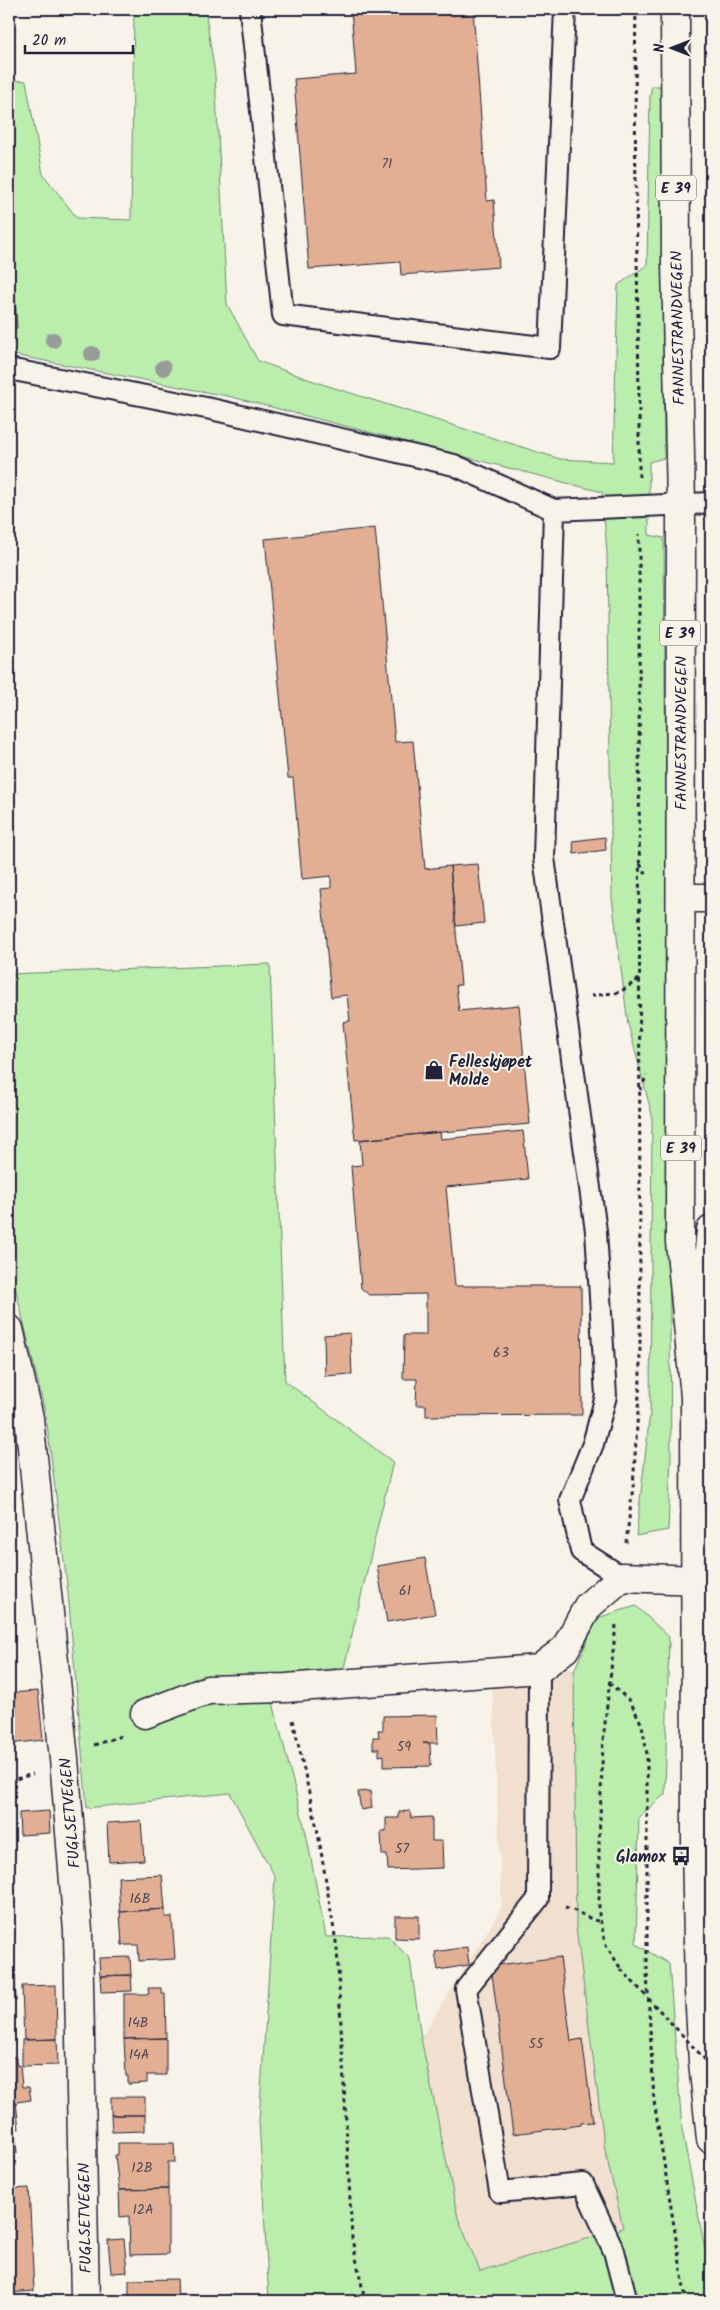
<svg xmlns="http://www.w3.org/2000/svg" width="720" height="2310" font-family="Kalam,sans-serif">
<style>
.built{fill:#f1dfcf}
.green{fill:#bbedad;stroke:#6e8874}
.building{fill:#e2af95;stroke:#22223b}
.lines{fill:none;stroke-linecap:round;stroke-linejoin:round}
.service-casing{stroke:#22223b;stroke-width:24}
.minor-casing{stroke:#22223b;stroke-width:31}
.trunk-casing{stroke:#22223b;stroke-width:31}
.path{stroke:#22223b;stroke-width:3;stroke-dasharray:4 4;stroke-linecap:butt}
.service{stroke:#f7f3e8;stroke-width:20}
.minor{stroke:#f7f3e8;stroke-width:28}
.trunk{stroke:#f7f3e8;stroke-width:28}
.path-bridge{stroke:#22223b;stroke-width:3;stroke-dasharray:4 4;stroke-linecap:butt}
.tree{fill:#979c99}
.labels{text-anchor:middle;stroke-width:4;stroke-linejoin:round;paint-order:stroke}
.number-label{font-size:14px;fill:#524552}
.shield{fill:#f7f3e8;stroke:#62616f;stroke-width:1}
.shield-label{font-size:15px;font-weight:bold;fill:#22223b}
.street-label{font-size:16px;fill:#22223b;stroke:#f7f3e8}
.poi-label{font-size:16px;font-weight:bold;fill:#22223b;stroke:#f7f3e8;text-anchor:start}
</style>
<rect width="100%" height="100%" fill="#f7f3e8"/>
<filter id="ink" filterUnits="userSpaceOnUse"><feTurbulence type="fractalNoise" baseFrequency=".02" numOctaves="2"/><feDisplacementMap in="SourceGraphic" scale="10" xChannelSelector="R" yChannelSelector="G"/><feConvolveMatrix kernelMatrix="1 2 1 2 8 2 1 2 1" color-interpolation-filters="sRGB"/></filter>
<g filter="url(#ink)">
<path class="built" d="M541 1652 574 1671 576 1927 605 2150 623 2228 480 2271 458 2218 421 2038 502 1908 491 1657Z"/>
<path class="green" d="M134 9H205L215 75 227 304 258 361 322 384 560 459 613 462 618 285 647 265 650 96 652 86H660L662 98 664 458 649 462V535L664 538 671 1457 668 1530 636 1536 650 1413 652 1115 628 1024 612 898 607 553 602 492 232 397 9 354V80L26 81 43 174 77 218 131 220Z
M270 964 285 1381 393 1462 344 1668 266 1675 306 1833 326 1937 388 1936 410 1959 421 2038 458 2218 480 2271 623 2228 605 2150 576 1927 574 1671 597 1618 636 1606 669 1637 665 1794 639 1817 636 1944 669 1964 682 2129 711 2281V2301H269L259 2121 275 1877 230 1793 87 1808 68 1593 46 1416 9 1261V974Z"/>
<path class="building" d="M351 9H473L487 201 494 200 499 267 401 275 400 262 309 269 294 79 356 74Z
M13 273 17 328 9 329V274Z
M375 528 395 742 413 741 425 869 450 866 461 985H456L459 1011 519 1005 530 1124 355 1140 343 1022 350 1021 347 995 331 997 321 889 331 888V876L302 879 293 778H288L265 539Z
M605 837 606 850 574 854 573 841Z
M478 864 484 923 456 926 450 866Z
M523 1131 528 1179 446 1187 455 1286H581L582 1415 426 1416V1405H416L417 1379H403L404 1335H426V1294L369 1295 361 1288 351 1166 362 1165 360 1140 440 1132 441 1139Z
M350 1333 352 1374 325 1376 324 1335Z
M425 1558 435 1614 387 1622 377 1566Z
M38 1691 43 1740 9 1744V1693Z
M437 1715 438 1743H423L430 1744 431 1766 384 1767V1755L379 1756V1749H373V1737H379L378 1730H383V1716Z
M370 1791 372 1808 361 1810 358 1792Z
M49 1811 50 1833 20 1835 19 1813Z
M410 1811 411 1818 432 1817V1841H442L443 1868 388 1870 387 1855H382L381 1831H386V1818H399V1812Z
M141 1821 144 1860 109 1862 107 1823Z
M162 1875 165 1909 120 1912 118 1877Z
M9 1909H11L16 2001H9Z
M165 1909V1917H172L175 1959 139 1961 138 1945H122L120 1912Z
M395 1916H419V1939L395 1938Z
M467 1947 469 1965 438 1970 435 1952Z
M130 1957 131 1975 100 1976 99 1958Z
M560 1957 571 2041 582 2039 593 2122 581 2123V2125L513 2134 491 1966Z
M131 1975 132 1991 101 1992 100 1976Z
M56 1985 57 2039 24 2040 22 1986Z
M148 1988H161L162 1994H165L166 2038 124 2039V1994H149Z
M166 2038V2075H147V2083L128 2084V2076H126L124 2039Z
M57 2039 58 2065 22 2066V2040Z
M9 2057H16L17 2066 20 2065 22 2087H29L31 2100 16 2102 19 2129H15L17 2153 9 2154Z
M111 2097H145V2115H111Z
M111 2115H145V2131L112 2132Z
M118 2143H174L175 2162H168V2189L119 2190 115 2155H118Z
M29 2188 34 2291 9 2293V2189Z
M168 2189V2254L130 2255 129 2216 120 2217 119 2190Z
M124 2239 127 2272 111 2273 108 2240Z
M177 2279 178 2301H129V2280Z"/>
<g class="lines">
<defs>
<path id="service" d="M250 9 283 315 550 348 565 9
M9 369 211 409 454 465 554 510 711 503
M554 510 544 858 596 1231 606 1396 593 1444 570 1500 581 1551 622 1577
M539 1669 538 1899 466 1989 500 2192 583 2184 614 2251 627 2301"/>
<path id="minor" d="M681 898H711
M9 1329 29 1418 64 1759 78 1931 85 2301
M145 1714 208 1690 286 1688 539 1669 565 1649 588 1606 622 1577 696 1580"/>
<path id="trunk" d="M675 9 676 262 681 504 680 1242 695 1397 696 1845 699 1990 703 2062 711 2139
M701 1336 711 1230"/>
</defs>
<use href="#service" class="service-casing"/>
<use href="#minor" class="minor-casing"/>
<use href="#trunk" class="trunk-casing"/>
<path class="path" d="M636 9C633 165 640 322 639 478
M640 864 647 876
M591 996 620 992 639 979
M640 1090 647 1075
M626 1543 633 1487 640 1379 639 534
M616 1625 603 1741 599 1843V1915L606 1945 621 1969
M609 1683 630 1701 642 1725 647 1754V1973L654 2101 686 2301
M293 1720 318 1833 337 1948 352 2239 365 2301
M94 1745 121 1736
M9 1781 33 1774
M565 1907C578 1911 588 1919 601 1922"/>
<use href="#service" class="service"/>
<use href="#minor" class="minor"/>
<use href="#trunk" class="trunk"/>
<path class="path-bridge" d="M621 1969 711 2066"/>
</g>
<g class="tree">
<circle cx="53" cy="340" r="8"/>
<circle cx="92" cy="354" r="8"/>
<circle cx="163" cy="368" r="8"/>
</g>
</g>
<defs>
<symbol id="shop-bare" viewBox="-9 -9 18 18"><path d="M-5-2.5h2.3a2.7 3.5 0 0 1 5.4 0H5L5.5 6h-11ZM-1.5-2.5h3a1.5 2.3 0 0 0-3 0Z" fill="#22223b" stroke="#f7f3e8" stroke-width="2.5" paint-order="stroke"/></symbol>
<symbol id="bus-bare" viewBox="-9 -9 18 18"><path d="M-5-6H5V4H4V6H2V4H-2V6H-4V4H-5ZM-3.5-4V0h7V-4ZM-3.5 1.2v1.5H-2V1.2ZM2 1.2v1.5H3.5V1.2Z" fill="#22223b" stroke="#f7f3e8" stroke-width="2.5" paint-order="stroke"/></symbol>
</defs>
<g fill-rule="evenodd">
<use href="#shop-bare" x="420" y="1056" width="28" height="28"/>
<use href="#bus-bare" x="667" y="1842" width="28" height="28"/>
</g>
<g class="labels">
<g class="number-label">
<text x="387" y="168">71</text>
<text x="501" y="1357">63</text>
<text x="405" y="1595">61</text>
<text x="404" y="1751">59</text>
<text x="402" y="1853">57</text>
<text x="140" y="1903">16B</text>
<text x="138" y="2027">14B</text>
<text x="536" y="2048">55</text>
<text x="139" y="2059">14A</text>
<text x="142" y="2172">12B</text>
<text x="143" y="2214">12A</text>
</g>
<g class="shield">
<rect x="656" y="175.5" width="40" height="25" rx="4"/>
<rect x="660" y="620.5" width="40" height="25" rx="4"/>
<rect x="661" y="1135.5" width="40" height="25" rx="4"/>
</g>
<g class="shield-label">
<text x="676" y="193">E 39</text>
<text x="680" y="638">E 39</text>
<text x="681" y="1153">E 39</text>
</g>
<g class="street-label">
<text transform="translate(677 328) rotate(-91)" y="6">FANNESTRANDVEGEN</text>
<text transform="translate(680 733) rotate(-90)" y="6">FANNESTRANDVEGEN</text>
<text transform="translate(69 1813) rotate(-95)" y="6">FUGLSETVEGEN</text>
<text transform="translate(84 2218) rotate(-91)" y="6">FUGLSETVEGEN</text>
</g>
<g class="poi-label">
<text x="449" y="1067">Felleskjøpet<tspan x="449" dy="18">Molde</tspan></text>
<text x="666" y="1862" text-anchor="end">Glamox</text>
</g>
</g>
<rect width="720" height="2310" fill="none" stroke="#f7f3e8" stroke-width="30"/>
<rect x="15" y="15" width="690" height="2280" fill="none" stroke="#22223b" stroke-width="2" filter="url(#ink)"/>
<g transform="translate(672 48) rotate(270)" stroke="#f7f3e8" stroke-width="4" paint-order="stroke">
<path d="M0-4L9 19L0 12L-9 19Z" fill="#22223b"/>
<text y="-8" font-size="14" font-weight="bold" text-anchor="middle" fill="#22223b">N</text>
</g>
<path d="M25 45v8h108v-8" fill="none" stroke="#22223b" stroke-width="2.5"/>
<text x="32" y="45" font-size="15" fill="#22223b" stroke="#f7f3e8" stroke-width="4" paint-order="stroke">20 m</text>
</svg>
